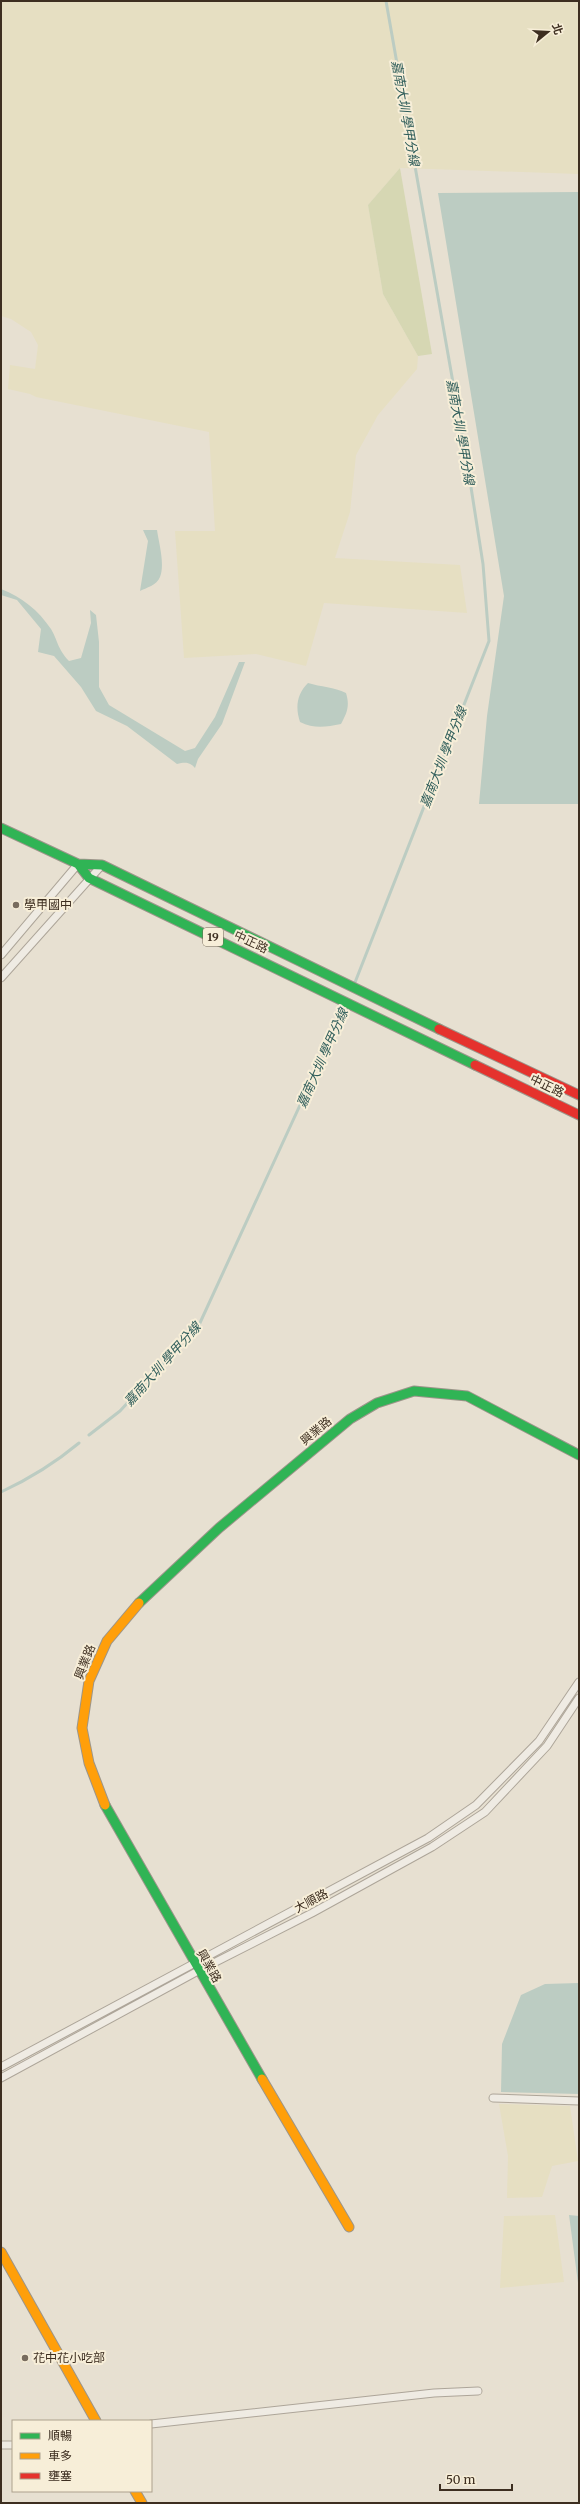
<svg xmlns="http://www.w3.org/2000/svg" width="580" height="2504" font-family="Merriweather,'Noto Sans TC',serif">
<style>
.farmland{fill:#e6dfc2}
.green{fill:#d6d7b3}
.water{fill:#bcccc2}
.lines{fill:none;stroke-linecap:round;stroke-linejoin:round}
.stream{stroke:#bcccc2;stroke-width:3}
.street-casing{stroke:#ada599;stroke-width:9}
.fast-casing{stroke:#9c958a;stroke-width:11}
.slow-casing{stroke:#9c958a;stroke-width:11}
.jam-casing{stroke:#9c958a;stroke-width:11}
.street{stroke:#efebe3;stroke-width:7}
.fast{stroke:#30b455;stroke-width:9}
.slow{stroke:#ff9f0a;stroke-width:9}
.jam{stroke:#e5322d;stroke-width:9}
.poi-dot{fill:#786c5e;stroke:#f7eed8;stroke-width:1.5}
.labels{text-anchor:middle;stroke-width:4;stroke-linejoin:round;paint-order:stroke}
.shield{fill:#f7eed8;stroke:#756857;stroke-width:1}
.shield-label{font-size:11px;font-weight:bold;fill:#3d2e20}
.poi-label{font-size:12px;fill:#3d2e20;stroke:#f7eed8;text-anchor:start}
.street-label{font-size:12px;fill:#3d2e20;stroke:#f7eed8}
.water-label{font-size:13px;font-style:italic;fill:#2f5d5a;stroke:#f7eed8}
</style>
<rect width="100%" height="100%" fill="#e7e0d1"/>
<path class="farmland" d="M1 1H579V174L400 168 368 205 383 294 418 356 417 369 378 415 356 455 350 512 335 558 460 565 467 613 324 603 306 666 256 654 184 658 175 531H215L209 432 36 397 30 394 8 389 10 365 35 369 38 345 31 332 11 319 1 316Z
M499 2104 570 2106 578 2161 552 2166 542 2197 507 2198 508 2156Z
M555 2215 564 2282 500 2288 504 2216Z"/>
<path class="green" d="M400 168 432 354 418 356 383 294 368 205Z"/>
<path class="water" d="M579 192V804H479L487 716 504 596 438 193Z
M143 530H157C159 544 165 564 160 577 157 585 146 588 140 591L148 541Z
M1 589C22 597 38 610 51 629 58 641 57 648 69 661L81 658 91 623 90 610 96 615 99 642V687L109 705 185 751 195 748 215 717 239 662H245L222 724 198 759 195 768C190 762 185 762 177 764L127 726 96 711 81 687 54 656 38 652 41 629 17 600 1 595Z
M308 683C321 687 334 687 346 693 350 706 347 713 341 724 326 727 314 729 300 722 295 707 297 694 308 683Z
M579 1983V2094L501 2092 502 2044 521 1995 545 1984Z
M569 2215 579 2216V2283H578Z"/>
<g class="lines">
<path class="stream" d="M354 985 489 641 483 564 468 468 386 1
M89 1435 120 1411 199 1325 346 1005
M1 1492C29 1479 55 1463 79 1443"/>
<defs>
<path id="street" d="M1 955 78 864
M1 978 102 865
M1 2067 428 1838 476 1805 539 1741 579 1682
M1 2078 198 1971 312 1913 432 1847 485 1812 547 1746 579 1698
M493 2098 579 2101
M151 2424 434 2393 478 2391
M1 2445H13"/>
<path id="fast" d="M1 828 78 864 102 865 439 1029
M78 864 89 878 475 1065
M139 1603 219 1528 350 1419 377 1403 414 1391 467 1396 579 1455
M105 1805 262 2079"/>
<path id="slow" d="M105 1805 89 1763 82 1728 89 1681 107 1641 139 1603
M262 2079 349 2227
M1 2252 96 2421
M135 2491 142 2503"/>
<path id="jam" d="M439 1029 579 1095
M475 1065 579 1115"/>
</defs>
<use href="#street" class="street-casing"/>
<use href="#fast" class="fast-casing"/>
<use href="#slow" class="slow-casing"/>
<use href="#jam" class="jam-casing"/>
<use href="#street" class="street"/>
<use href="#fast" class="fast"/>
<use href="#slow" class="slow"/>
<use href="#jam" class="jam"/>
</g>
<g class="poi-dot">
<circle cx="16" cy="905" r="4"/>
<circle cx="25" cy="2358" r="4"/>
</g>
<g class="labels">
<rect class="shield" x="203" y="928" width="20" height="18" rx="3"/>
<g class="shield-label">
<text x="213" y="941">19</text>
</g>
<g class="poi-label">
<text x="24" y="909">學甲國中</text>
<text x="33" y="2362">花中花小吃部</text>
</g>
<g class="street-label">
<text transform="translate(251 942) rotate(25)" y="4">中正路</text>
<text transform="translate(547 1086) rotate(26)" y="4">中正路</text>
<text transform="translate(316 1431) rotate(-40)" y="4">興業路</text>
<text transform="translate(85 1662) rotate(-69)" y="4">興業路</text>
<text transform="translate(311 1901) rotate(-28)" y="4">大順路</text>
<text transform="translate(209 1966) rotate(60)" y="4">興業路</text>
</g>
<g class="water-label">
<text transform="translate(406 113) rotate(80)" y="5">嘉南大圳 學甲分線</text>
<text transform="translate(461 432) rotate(80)" y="5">嘉南大圳 學甲分線</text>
<text transform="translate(443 757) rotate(-69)" y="5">嘉南大圳 學甲分線</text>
<text transform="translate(322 1058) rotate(-66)" y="5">嘉南大圳 學甲分線</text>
<text transform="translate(162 1364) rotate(-48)" y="5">嘉南大圳 學甲分線</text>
</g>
</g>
<rect width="580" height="2504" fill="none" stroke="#3d2e20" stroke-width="4"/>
<rect x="12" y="2420" width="140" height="72" fill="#f7eed8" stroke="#ada18e"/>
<rect x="20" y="2433" width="20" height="6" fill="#30b455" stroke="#ada18e"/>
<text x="48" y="2440" font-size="12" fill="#3d2e20">順暢</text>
<rect x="20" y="2453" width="20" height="6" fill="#ff9f0a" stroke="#ada18e"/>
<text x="48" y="2460" font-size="12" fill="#3d2e20">車多</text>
<rect x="20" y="2473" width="20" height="6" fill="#e5322d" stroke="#ada18e"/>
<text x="48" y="2480" font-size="12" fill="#3d2e20">壅塞</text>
<g transform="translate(548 32) rotate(72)" stroke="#f7eed8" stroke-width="3" paint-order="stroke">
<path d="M0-3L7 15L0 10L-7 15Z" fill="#3d2e20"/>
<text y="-6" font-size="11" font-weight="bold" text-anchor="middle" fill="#3d2e20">北</text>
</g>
<path d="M440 2484v6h72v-6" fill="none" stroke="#3d2e20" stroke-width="2"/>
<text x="446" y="2484" font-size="12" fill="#3d2e20" stroke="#f7eed8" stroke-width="3" paint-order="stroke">50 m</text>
</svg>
